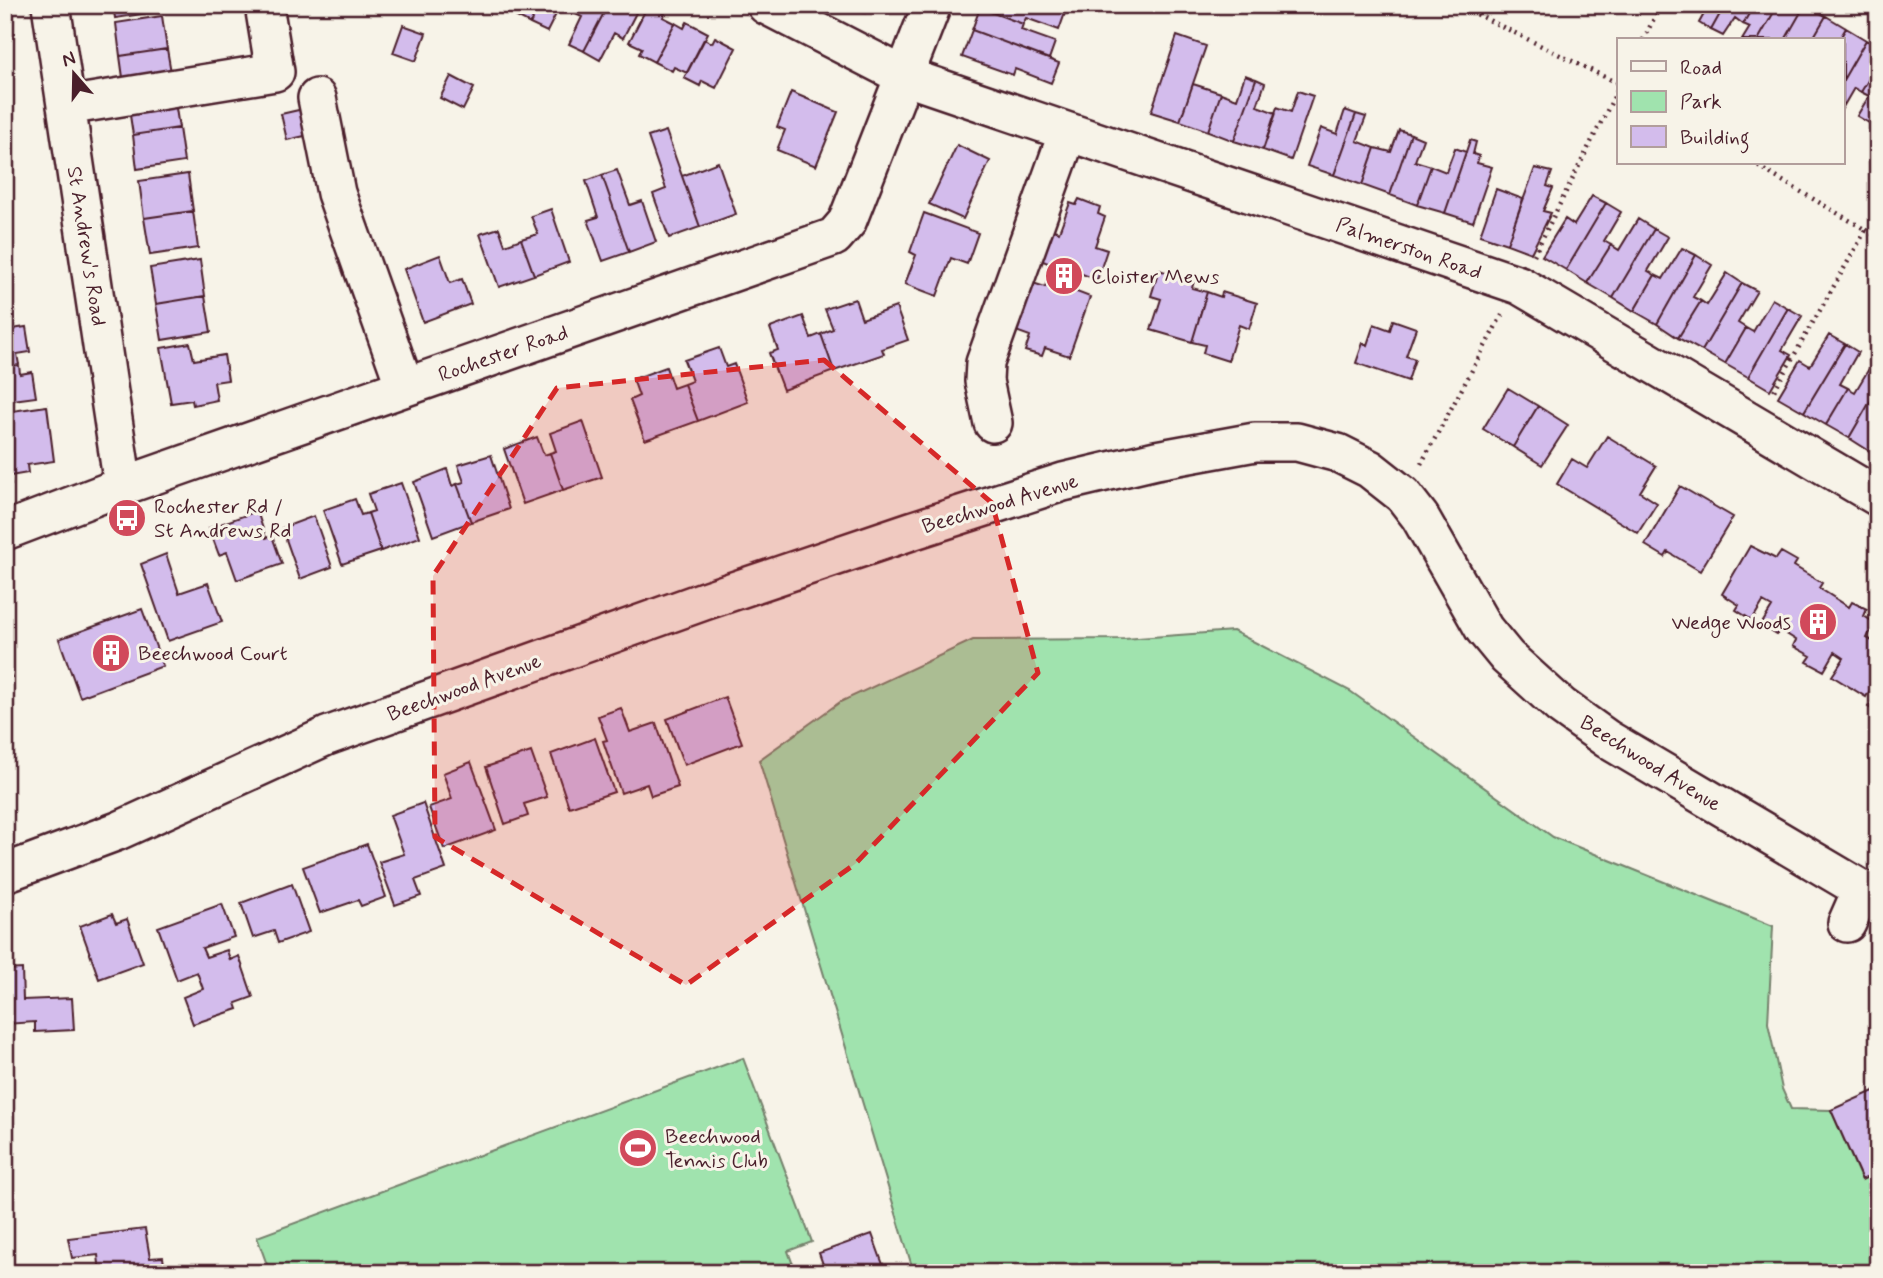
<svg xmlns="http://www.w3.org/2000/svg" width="1883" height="1278" font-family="Mynerve,sans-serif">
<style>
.green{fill:#a0e3ae;stroke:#75816c;stroke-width:2}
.building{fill:#d3bcec;stroke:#4a1f2b;stroke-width:2}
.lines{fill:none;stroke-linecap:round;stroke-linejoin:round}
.minor-casing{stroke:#4a1f2b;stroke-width:42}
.path{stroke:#4a1f2b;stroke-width:4.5;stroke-dasharray:2 5;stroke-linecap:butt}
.minor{stroke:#f7f3e8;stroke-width:37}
.marked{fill:#d62828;fill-opacity:0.2;stroke:#d62828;stroke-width:5;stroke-dasharray:14 9;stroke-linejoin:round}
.labels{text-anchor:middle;stroke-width:6;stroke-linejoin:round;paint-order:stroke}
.street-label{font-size:21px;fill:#4a1f2b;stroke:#f7f3e8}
.poi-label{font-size:21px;fill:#4a1f2b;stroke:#f7f3e8;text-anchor:start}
</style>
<rect width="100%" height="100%" fill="#f7f3e8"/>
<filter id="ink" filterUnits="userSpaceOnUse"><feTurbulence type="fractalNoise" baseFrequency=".0143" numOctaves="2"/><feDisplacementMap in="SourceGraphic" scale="14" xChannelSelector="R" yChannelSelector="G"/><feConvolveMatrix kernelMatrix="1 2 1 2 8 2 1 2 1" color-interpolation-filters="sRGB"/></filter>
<g filter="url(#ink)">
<path class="green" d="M1233 631 1350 691 1553 837 1773 926 1768 1023 1782 1089 1791 1109 1831 1110 1861 1179 1878 1172V1273H914L759 760 840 702 973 640 1124 639Z
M743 1058 812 1242 788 1251 796 1273H270L257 1237Z"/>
<path class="building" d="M113 5H161L162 11 115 18Z
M521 5H540L530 24 515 16Z
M540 5H572L569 10 560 6 547 32 530 24Z
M577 5H608L584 51 569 44 582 17 573 13Z
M608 5H640L623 38 614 33 600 60 584 51Z
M648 5 665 14 663 17 675 23 654 62 639 54 642 48 629 42Z
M846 5H868L865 13Z
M981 5H1045L1065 13 1059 30 1026 18 1023 24 980 8Z
M1045 5H1069L1065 13Z
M1671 5H1689L1684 13Z
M1709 5H1725L1711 30 1699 23Z
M1725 5H1754L1743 24 1735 18 1723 36 1711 30Z
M1754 5H1778L1758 40H1742L1750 27 1743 24Z
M1778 5H1805L1785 40H1758Z
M1805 5 1826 16 1812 40H1785Z
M980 8 1023 24 1021 30 1055 42 1049 59 972 30Z
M162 16 167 49 120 56 116 23Z
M1826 16 1846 28 1839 40H1812Z
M687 22 708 33 687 73 674 67 672 71 654 62 675 23 684 28Z
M403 25 426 33 416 61 393 53Z
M1846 28 1866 40 1843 80V40H1839Z
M972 30 1059 63 1051 83 1015 69 1013 75 962 57Z
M1177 36 1206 46 1180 121 1151 112Z
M715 37 736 48 716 88 702 81 700 86 684 78 704 39 712 43Z
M1866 40 1878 47V64L1861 92 1854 88 1843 107V80Z
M167 49 173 84 125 92 120 56Z
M1878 64V108L1869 123 1857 116 1869 96 1861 92Z
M1245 75 1256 79 1234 141 1208 131 1221 93 1237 99Z
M451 76 474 88 463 110 440 98Z
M1256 79 1265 83 1257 106 1276 113 1263 150 1234 141Z
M1193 84 1221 93 1208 131 1180 121Z
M1298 91 1313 96 1291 160 1263 150 1277 107 1291 112Z
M791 92 838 112 816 166 777 150 785 130 777 127Z
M174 95 179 128 133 135 128 102Z
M1878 108V128L1869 123Z
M303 109 309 135 287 140 281 114Z
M1345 110 1356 114 1334 175 1307 166 1321 128 1337 134Z
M1356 114 1366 117 1357 141 1375 148 1362 185 1334 175Z
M179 128 184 162 137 169 133 135Z
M1399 130 1411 134 1390 195 1362 185 1375 148 1391 152Z
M666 131 700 227 669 238 653 194 666 189 648 137Z
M1411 134 1423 139 1415 161 1431 166 1417 205 1390 195Z
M1470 140 1476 142 1473 154 1479 156 1477 163 1492 167 1473 222 1445 213Z
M957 145 990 161 963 219 929 204Z
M1455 148 1466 152 1445 213 1417 205 1431 166 1446 172Z
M718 162 736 214 700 227 682 176Z
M1535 168 1552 172 1547 186 1553 188 1543 211 1551 213 1531 253 1507 244Z
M617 170 630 205 642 201 656 242 629 252 602 175Z
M188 174 193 211 144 218 139 181Z
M602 175 629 252 603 261 588 220 598 217 586 181Z
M1496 189 1523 199 1507 244 1480 235Z
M1592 196 1606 203 1566 270 1542 256 1565 219 1574 225Z
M1079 199 1100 207 1098 214 1105 217 1095 246 1107 250 1097 280 1080 273 1074 291 1090 297 1069 356 1045 348 1042 356 1025 351 1030 336 1013 330 1030 282 1045 287 1053 265 1038 259 1049 228 1059 232 1070 203 1076 205Z
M1606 203 1621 212 1604 241 1611 245 1587 283 1566 270Z
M551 209 569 262 534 275 521 239 538 234 531 216Z
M193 211 198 248 150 255 144 218Z
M924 213 978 233 967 264 951 258 937 296 905 284 916 255 910 252Z
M1638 219 1654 229 1613 298 1587 283 1611 245 1619 250Z
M499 228 505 245 521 239 534 275 499 287 480 234Z
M1654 229 1668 237 1648 271 1655 275 1634 311 1613 298Z
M1682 248 1696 255 1657 324 1634 311 1655 275 1663 279Z
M440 255 450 283 462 279 471 304 423 322 404 269Z
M1696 255 1712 265 1693 297 1701 301 1678 338 1657 324Z
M200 260 205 296 156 304 150 268Z
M1159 270 1194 281 1192 288 1207 292 1192 342 1151 330 1161 299 1151 296Z
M1727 273 1742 283 1702 351 1678 338 1701 301 1707 305Z
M1742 283 1757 291 1738 323 1746 328 1725 364 1702 351Z
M1207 292 1221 297 1222 292 1257 303 1249 329 1239 325 1228 361 1203 353 1205 345 1192 342Z
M205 296 211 332 162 340 156 304Z
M855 299 862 319 896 307 908 340 882 349 884 354 834 371 821 334 833 329 825 309Z
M1772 299 1788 308 1748 377 1725 364 1746 328 1753 332Z
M1788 308 1802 316 1782 350 1791 355 1770 390 1748 377Z
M803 316 811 338 821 334 834 371 783 390 769 353 778 350 770 328Z
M1393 320 1416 328 1406 356 1415 359 1408 381 1356 363 1363 343 1367 345 1374 324 1390 330Z
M26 327 30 352 17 354 19 365 5 367V330Z
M1829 335 1845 344 1804 412 1778 397 1800 360 1810 366Z
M190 343 194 360 224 355 228 380 214 382 217 400 193 405 192 400 171 403 161 348Z
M1845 344 1858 352 1840 384 1848 388 1826 425 1804 412Z
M719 348 726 367 734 364 748 402 698 421 684 384 692 381 684 360Z
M1873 362 1878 365V388L1849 438 1826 425 1848 388 1855 392Z
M19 365 20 374 32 372 36 397 5 401V367Z
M666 367 673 388 684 384 698 421 645 440 630 400 639 396 633 379Z
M1508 388 1538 406 1513 447 1483 429Z
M1878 388V440L1871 452 1849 438Z
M47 406 54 461 27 465 28 473 10 476 11 485 5 486V412Z
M1538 406 1568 425 1542 465 1513 447Z
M583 421 602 477 563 490 550 453 556 451 550 433Z
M1607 436 1656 466 1640 492 1657 503 1638 533 1557 484 1572 459 1587 468Z
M537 437 544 455 550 453 563 490 523 504 504 449Z
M1878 440V456L1871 452Z
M491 455 509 509 471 522 457 484 464 482 458 465Z
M447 469 452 486 457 484 471 522 433 536 414 482Z
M401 483 420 537 381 551 368 513 374 511 368 494Z
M1680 486 1733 517 1700 571 1668 552 1665 557 1645 545Z
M355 499 361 515 368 513 381 551 342 564 323 510Z
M257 511 266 538 272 536 282 564 237 580 227 552 219 555 209 528Z
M314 516 332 567 300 579 282 528Z
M1750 546 1776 559 1781 552 1797 561 1794 566 1822 583 1819 588 1849 607 1852 602 1867 609 1864 616 1875 623 1867 638 1878 644V677L1866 697 1832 676 1844 658 1835 652 1824 671 1807 662 1811 656 1793 646 1796 640 1780 630 1777 635 1761 625 1772 607 1763 602 1752 620 1736 610 1739 605 1722 594Z
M166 554 179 593 208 583 222 622 168 641 141 564Z
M142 609 163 666 80 697 59 639Z
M5 659 12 677 5 679Z
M1878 691V713L1868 707Z
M725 697 742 743 684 765 667 719Z
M621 708 630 732 656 723 678 787 651 796 647 784 621 793 603 741 607 740 598 716Z
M595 738 614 792 569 807 551 754Z
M531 752 547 797 524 804 528 816 505 824 486 767Z
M471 762 496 830 444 849 429 807 452 799 443 773Z
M423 803 446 869 415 880 421 896 395 905 379 862 404 854 390 815Z
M367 844 386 897 361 906 358 900 320 913 303 867Z
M292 884 309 932 278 943 274 931 253 938 241 903Z
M222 904 234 937 202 948 206 957 227 950 230 960 239 956 253 997 236 1003 238 1009 193 1024 183 997 203 989 197 972 177 980 158 927Z
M112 914 116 923 127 919 143 963 99 979 80 926Z
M22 969 23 1000 72 998 74 1030 35 1032V1022L5 1024V970Z
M1878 1089V1172L1862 1180 1831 1110Z
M145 1229 150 1258 163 1257 165 1273H100L98 1255 72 1258 68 1238Z
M872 1234 886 1273H826L819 1253Z"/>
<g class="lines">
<defs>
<path id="minor" d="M51 5 123 486
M766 5 904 76 1519 285 1878 497
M317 98 336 193 405 387
M66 106 275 72 264 5
M993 423 984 381 985 363 1068 132
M5 531 123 486 834 237 847 222 932 5
M5 873 118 831 327 736 704 601 911 531 1063 482 1156 460 1255 442H1297L1338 453 1370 469 1403 495 1420 517 1484 629 1507 657 1561 706 1607 739 1878 899
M1847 923 1862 889"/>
</defs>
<use href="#minor" class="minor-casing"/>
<path class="path" d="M1458 5 1619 84
M1643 40 1661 5
M1752 163 1866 230 1772 394
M1866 230 1878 237
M1534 255 1619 87
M1421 464 1502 315"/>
<use href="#minor" class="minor"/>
</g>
</g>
<path class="marked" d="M824 360 992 503 1038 673 855 864 686 985 435 837 433 576 557 388Z"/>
<defs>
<symbol id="building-disc" viewBox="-11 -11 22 22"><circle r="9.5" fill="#d1495b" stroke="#f7f3e8"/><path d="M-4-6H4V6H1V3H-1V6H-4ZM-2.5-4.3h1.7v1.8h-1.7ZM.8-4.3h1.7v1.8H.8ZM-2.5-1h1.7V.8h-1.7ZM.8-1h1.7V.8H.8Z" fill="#fff"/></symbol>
<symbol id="bus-disc" viewBox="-11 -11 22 22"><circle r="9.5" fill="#d1495b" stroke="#f7f3e8"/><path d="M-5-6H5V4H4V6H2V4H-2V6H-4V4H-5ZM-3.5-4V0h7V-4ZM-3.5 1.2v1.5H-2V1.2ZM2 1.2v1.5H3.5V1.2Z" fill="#fff"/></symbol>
<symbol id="stadium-disc" viewBox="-11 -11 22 22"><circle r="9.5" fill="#d1495b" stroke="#f7f3e8"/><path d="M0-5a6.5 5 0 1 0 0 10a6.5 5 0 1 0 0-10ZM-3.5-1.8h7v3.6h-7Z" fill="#fff"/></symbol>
</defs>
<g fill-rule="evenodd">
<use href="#building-disc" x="1042" y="254" width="44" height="44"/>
<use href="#bus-disc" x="105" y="496" width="44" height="44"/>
<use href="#building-disc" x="1796" y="600" width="44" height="44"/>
<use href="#building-disc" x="89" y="631" width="44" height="44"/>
<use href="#stadium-disc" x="616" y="1126" width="44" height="44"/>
</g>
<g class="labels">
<g class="street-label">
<text transform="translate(87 246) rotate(81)" y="7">St Andrew's Road</text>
<text transform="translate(1409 248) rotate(19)" y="7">Palmerston Road</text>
<text transform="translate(503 353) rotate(-19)" y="7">Rochester Road</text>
<text transform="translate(1000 503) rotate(-17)" y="7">Beechwood Avenue</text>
<text transform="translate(464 687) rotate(-20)" y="7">Beechwood Avenue</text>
<text transform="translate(1651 763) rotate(32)" y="7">Beechwood Avenue</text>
</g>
<g class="poi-label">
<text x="1091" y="283">Cloister Mews</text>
<text x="154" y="513">Rochester Rd /<tspan x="154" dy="24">St Andrews Rd</tspan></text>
<text x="1791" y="629" text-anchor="end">Wedge Woods</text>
<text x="138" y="660">Beechwood Court</text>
<text x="665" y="1143">Beechwood<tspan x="665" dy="24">Tennis Club</tspan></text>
</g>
</g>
<rect width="1883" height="1278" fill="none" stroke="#f7f3e8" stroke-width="28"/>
<rect x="14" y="14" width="1855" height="1250" fill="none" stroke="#4a1f2b" stroke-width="2.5" filter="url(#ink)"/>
<rect x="1617" y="38" width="228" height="126" fill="#f7f3e8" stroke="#b29e9c" stroke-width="2"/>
<rect x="1631" y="61" width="35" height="10" fill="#f7f3e8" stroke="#b29e9c" stroke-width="2"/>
<text x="1680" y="74" font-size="21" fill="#4a1f2b">Road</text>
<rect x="1631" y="91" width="35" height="21" fill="#a0e3ae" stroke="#b29e9c" stroke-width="2"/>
<text x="1680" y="108" font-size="21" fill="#4a1f2b">Park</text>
<rect x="1631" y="126" width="35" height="21" fill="#d3bcec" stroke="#b29e9c" stroke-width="2"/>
<text x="1680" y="144" font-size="21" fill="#4a1f2b">Building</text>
<g transform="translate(74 74) rotate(340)" stroke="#f7f3e8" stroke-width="5" paint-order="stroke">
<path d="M0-5L12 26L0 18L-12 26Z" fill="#4a1f2b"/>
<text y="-10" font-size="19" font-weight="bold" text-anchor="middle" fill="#4a1f2b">N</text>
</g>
</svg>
